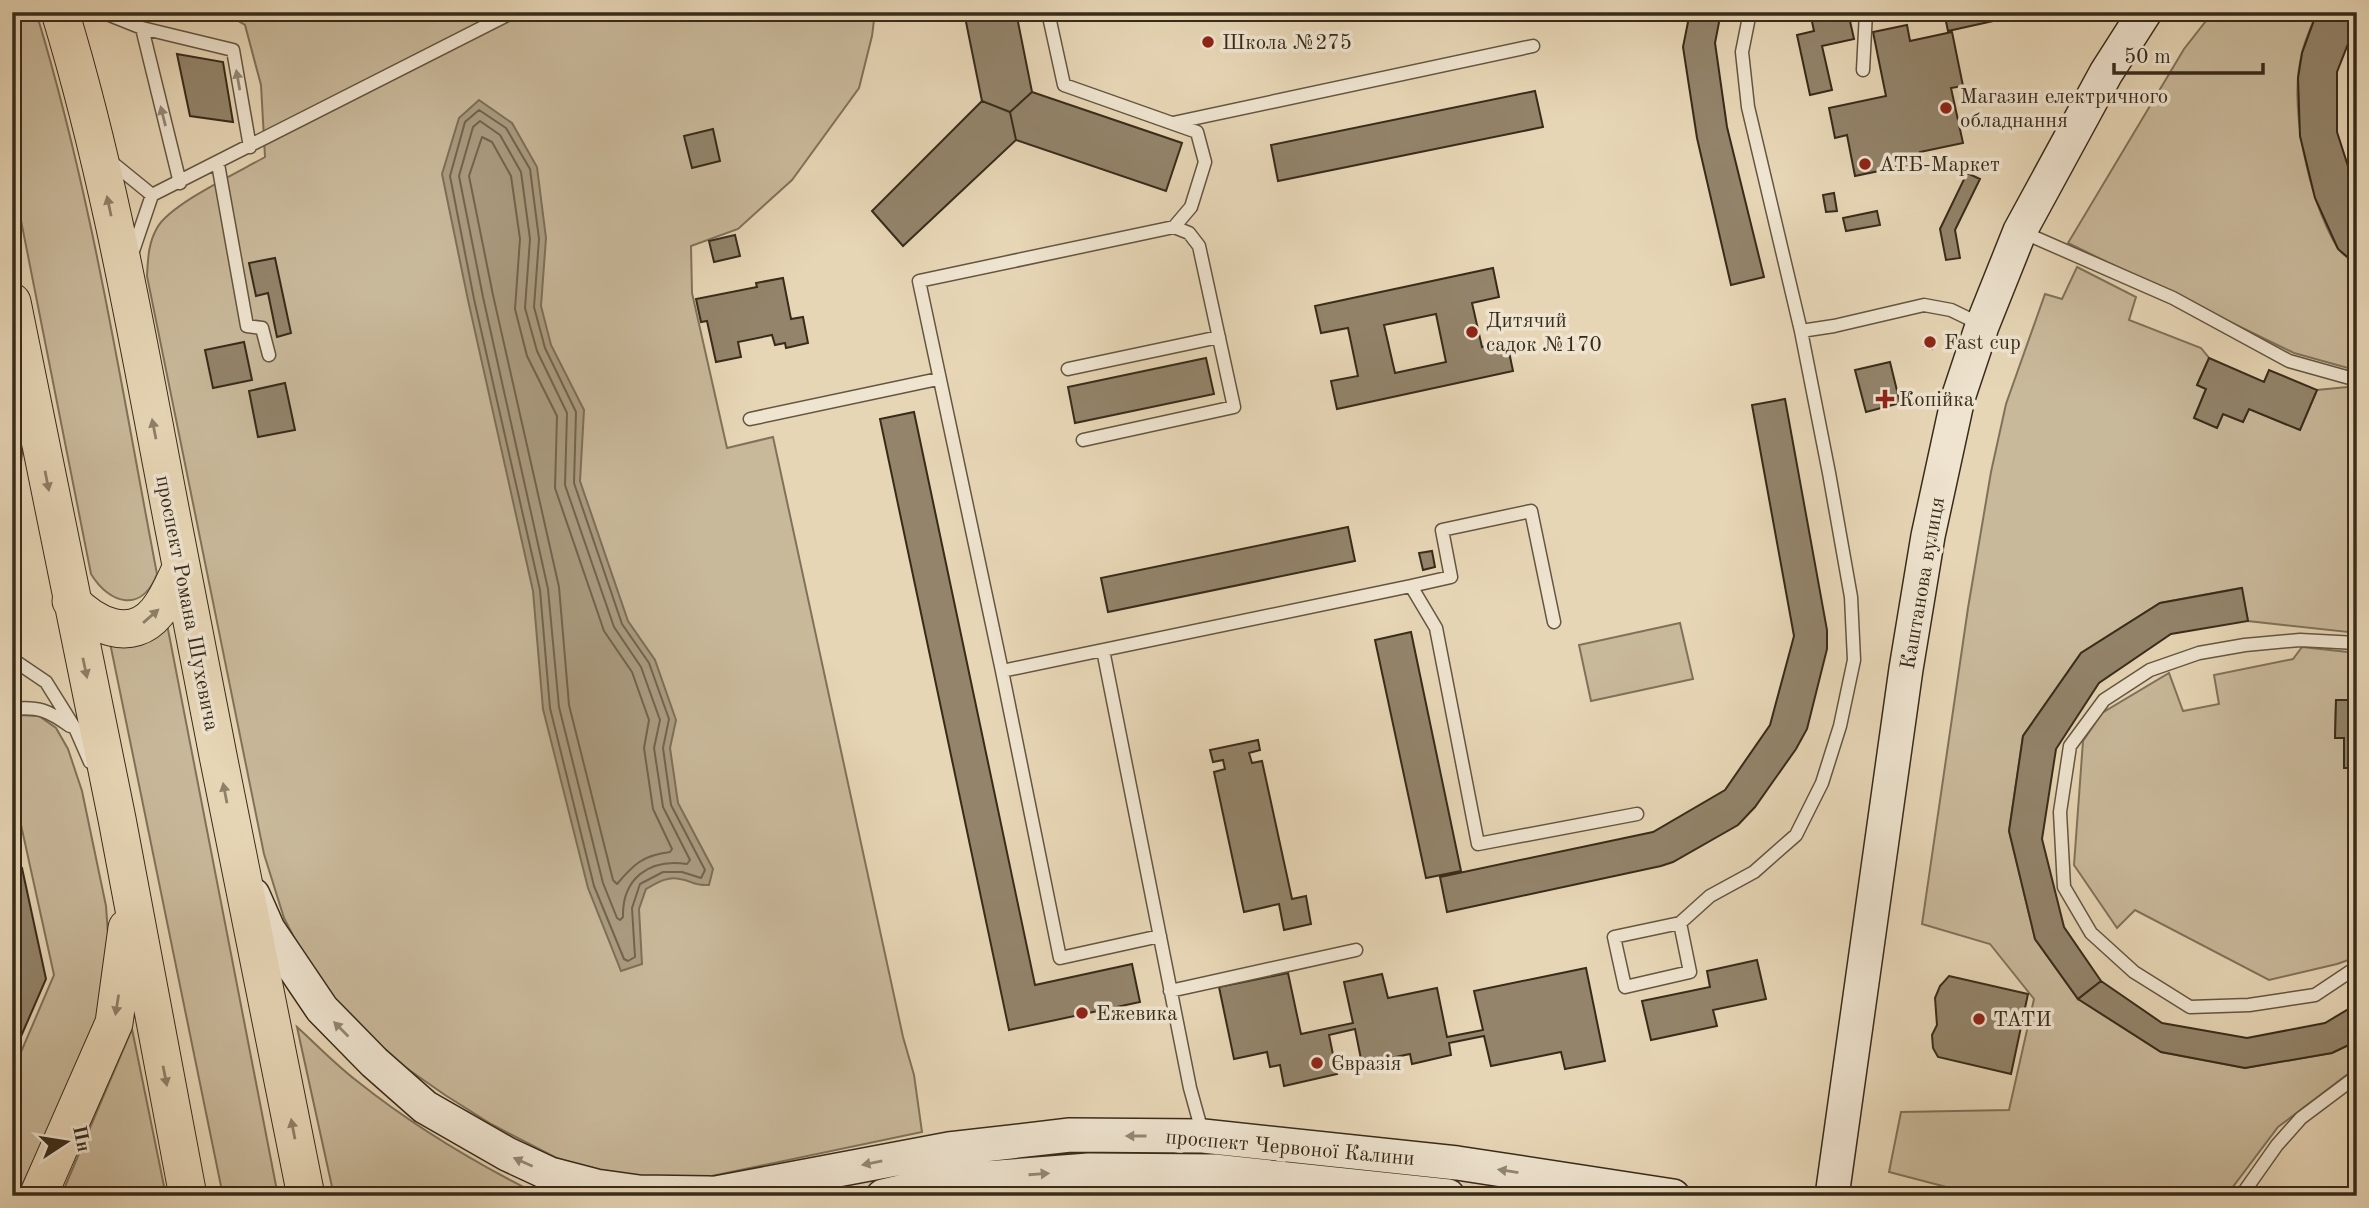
<svg xmlns="http://www.w3.org/2000/svg" width="2369" height="1208" font-family="'Old Standard TT',serif">
<style>
.green{fill:#c9b99b;stroke:#80725a;stroke-width:2}
.water{fill:#ab9c81;stroke:#7d6f58;stroke-width:2}
.lines{fill:none;stroke-linecap:round;stroke-linejoin:round}
.shore{stroke:#71644e;stroke-width:2}
.building{fill:#93846b;stroke:#372b1a;stroke-width:2;fill-rule:evenodd}
.lane-casing{stroke:#635641;stroke-width:15}
.secondary-casing{stroke:#372b1a;stroke-width:36}
.primary-casing{stroke:#372b1a;stroke-width:39}
.lane{stroke:#efe4d0;stroke-width:12}
.secondary{stroke:#efe4d0;stroke-width:33}
.primary{stroke:#e7d6b6;stroke-width:37}
.oneway{fill:#938875}
.oneway2{fill:#8f8068}
.poi-dot{fill:#8f2418;stroke:#efe4d0;stroke-width:2.5}
.labels{text-anchor:middle;stroke-width:7;stroke-linejoin:round;paint-order:stroke}
.poi-label{font-size:21px;fill:#372b1a;stroke:#efe4d0;text-anchor:start}
.street-label{font-size:21px;fill:#372b1a;stroke:#efe4d0}
</style>
<rect width="100%" height="100%" fill="#e7d6b6"/>
<filter id="stains"><feTurbulence type="fractalNoise" baseFrequency=".00286" numOctaves="4"/><feColorMatrix values="0 0 0 0 .2 0 0 0 0 .09 0 0 0 0 .02 0 0 0 .5 -.17"/></filter>
<radialGradient id="worn" r=".72"><stop offset=".6" stop-color="#630" stop-opacity="0"/><stop offset="1" stop-color="#630" stop-opacity=".3"/></radialGradient>
<path class="green" d="M12 12H36C92 195 121 386 157 574 142 613 110 605 91 574L12 175Z
M223 12H875L872 36 859 88 792 180 738 229 691 246 692 293 727 448 773 437 903 1037 914 1075 922 1132 707 1177 665 1181 574 1167 491 1124 445 1095 392 1058 352 1025 311 970 284 918 264 854 147 276C148 259 148 244 157 228 170 204 239 172 265 157L261 85 245 25Z
M2213 12H2317C2312 25 2305 39 2302 53 2288 107 2309 199 2337 247 2341 254 2350 259 2357 265L2355 370 2294 353 2068 243 2184 49Z
M2077 267 2136 297 2129 320 2201 348 2209 358 2197 385 2206 389 2194 418 2217 428 2223 414 2243 422 2249 409 2300 430 2317 390 2357 386V633L2248 621 2241 588 2160 603 2081 653 2023 736 2009 831 2035 939 2078 999 2161 1052 2245 1068 2332 1053 2357 1041V1067L2278 1127 2226 1196H1981L1889 1172 1901 1112 2009 1110 2034 999 1990 944 1922 924 1968 608 1991 472 2006 404 2045 294 2062 299Z
M166 619 278 1196H223L108 633Z
M1680 623 1693 679 1591 701 1579 645Z
M2302 647 2357 653V700H2336L2335 737 2344 738V767L2357 768V937L2353 942 2357 947V957L2337 964 2269 980 2135 910 2117 928 2074 865 2083 741 2102 713 2169 673 2183 711 2219 704 2214 675 2293 659Z
M18 715 39 716 56 728 68 749 82 791 106 906 110 963 102 1017 17 1196H12V1073L54 975 12 784V716Z
M297 1027C317 1045 336 1065 357 1081 413 1126 477 1164 541 1196H334Z
M132 1029 166 1196H61Z"/>
<path class="water" d="M479 100 512 123 537 167 546 238 541 306 551 345 584 410 580 481 628 621 655 660 676 720 670 748 678 803 713 869 709 885C692 886 694 881 680 879 667 876 657 883 646 889L639 909 642 964 621 971 588 888 543 709 533 591 468 300 442 174 459 118Z"/>
<g class="lines">
<path class="shore" d="M479 110 506 128 530 169 539 239 534 307 545 348 576 412 574 483 622 624 649 663 669 719 663 748 671 805 705 870 701 878 682 872H663L640 884 632 908 635 957 628 961 624 959 594 886 550 708 540 590 474 299 450 176 465 122Z
M480 121 500 135 521 172 530 239 525 308 537 351 567 413 565 485 614 627 641 667 660 720 654 748 663 807 690 860 687 864C650 858 622 878 623 917L620 920 617 918 603 883 559 707 548 589 483 297 459 176 473 127Z
M482 137 492 142 511 176 520 239 515 309 527 356 557 416 555 488 604 631 632 672 649 720 644 748 653 809 672 849 670 852C643 855 633 865 617 884L613 880 569 705 559 587 493 295 469 176Z"/>
</g>
<path class="building" d="M964 12H1016L1032 92 1010 112 982 101Z
M1690 12H1721L1715 43 1727 127 1764 277 1731 285 1697 138 1683 47Z
M1810 12H1848L1854 39 1822 46 1832 90 1810 95 1797 35 1814 31Z
M1944 12H2034L1948 31Z
M2317 12H2357V21L2337 72V132L2357 194V265L2338 249 2315 198 2300 136 2298 78 2302 53Z
M1907 25 1910 41 1952 32 1963 86 1951 88 1963 143 1920 152 1922 162 1855 176 1847 135 1835 138 1829 108 1886 96 1873 32Z
M177 54 223 62 233 122 190 116Z
M1535 91 1543 127 1278 181 1271 145Z
M1032 92 1182 143 1166 191 1016 140 1010 112Z
M982 101 1010 112 1016 140 903 246 872 211Z
M713 129 720 161 692 168 684 136Z
M1967 173 1980 179 1955 230 1960 258 1946 260 1940 229Z
M1834 193 1837 211 1826 212 1823 195Z
M1877 211 1880 225 1846 231 1843 218Z
M735 235 740 256 714 262 709 241Z
M275 258 291 333 277 337 268 293 256 296 249 263Z
M1493 268 1499 297 1472 303 1482 347 1507 342 1513 371 1337 409 1331 381 1358 376 1348 328 1321 333 1315 306ZM1436 314 1446 362 1395 373 1384 325Z
M783 278 791 319 803 317 808 343 786 348 785 343 775 345 772 335 738 342 741 357 716 362 707 321 701 322 696 299 757 287 756 283Z
M1928 336 1936 339 1932 349 1924 346Z
M244 342 252 380 213 388 205 350Z
M1206 358 1214 394 1075 423 1068 387Z
M2209 358 2264 382 2269 370 2317 390 2300 430 2249 409 2243 422 2223 414 2217 428 2194 418 2206 389 2197 385Z
M1890 362 1900 403 1866 412 1855 370Z
M285 383 295 430 258 437 249 391Z
M1785 399 1827 630V649L1807 729 1796 749 1755 807 1738 825 1673 862 1661 866 1447 912 1440 877 1653 832 1725 790 1770 725 1794 636 1752 405Z
M914 412 1035 985 1132 964 1140 1002 1009 1030 880 419Z
M1348 527 1355 561 1108 612 1101 578Z
M1432 551 1435 567 1423 570 1419 553Z
M2242 588 2248 621 2171 634 2099 683 2056 749 2042 839 2064 927 2101 981 2078 999 2035 939 2009 831 2023 736 2081 653 2160 603Z
M1411 632 1461 871 1426 878 1375 640Z
M2336 700H2357V768H2344V738H2335Z
M1258 740 1260 750 1249 753 1252 763 1262 761 1292 899 1306 896 1311 924 1284 930 1279 904 1244 912 1214 772 1225 769 1223 760 1213 762 1210 750Z
M22 868 46 979 12 1057V870Z
M1757 960 1766 999 1713 1010 1717 1026 1651 1040 1642 1001 1710 987 1707 971Z
M1586 968 1605 1061 1565 1069 1561 1052 1491 1066 1484 1036 1449 1043 1451 1055 1412 1064 1410 1054 1362 1064 1355 1029 1329 1035 1337 1074 1284 1086 1280 1065 1270 1067 1267 1052 1234 1059 1219 987 1288 973 1301 1034 1353 1023 1344 982 1382 974 1388 998 1437 988 1447 1037 1483 1030 1474 991Z
M1949 976 2028 994 2011 1074 1938 1057 1933 1048 1932 1035 1937 1025 1935 998 1940 986Z
M2101 981 2162 1023 2247 1038 2325 1023 2357 1004V1041L2332 1053 2245 1068 2161 1052 2078 999Z"/>
<g class="lines">
<defs>
<path id="lane" d="M102 12 142 28 233 50 250 147
M1048 12 1064 85 1197 132 1205 162 1191 207 1174 227
M142 28 180 183
M1863 70 1866 12
M1173 123 1533 46
M109 160 152 195
M218 164 247 326 262 328 269 355
M2020 231 2173 298 2289 361 2357 380
M132 254 152 195 513 12
M1801 331 1834 326 1924 305 1951 310 1982 325
M1068 369 1219 337
M750 419 938 379
M1083 440 1234 407 1199 246 1189 233 1174 227 919 281 1002 671 1103 650 1190 1088 1203 1135
M12 484 20 412
M1411 586 1451 577 1442 530 1531 511 1554 622
M2357 643 2300 640 2245 645 2199 653 2150 670 2104 700 2070 746 2060 812 2064 887 2091 933 2134 972 2190 1007 2249 1005 2315 995 2357 967
M1103 650 1411 586 1436 628 1478 844 1637 814
M12 659 46 682 76 730 90 762
M1002 671 1060 958 1160 936
M12 709C39 706 49 711 70 726
M1680 923 1614 937 1625 987 1690 972 1680 923 1710 896 1754 872 1796 835 1822 783 1840 726 1854 660 1851 597 1829 473 1801 331 1748 107 1742 52 1750 12
M1170 991 1356 950
M2241 1196 2277 1145 2301 1118 2357 1076"/>
<path id="secondary" d="M253 895 268 929 322 1009 374 1062 425 1107 507 1154 550 1174 596 1186 639 1192 709 1193
M700 1196 949 1149 1070 1135 1203 1136 1457 1163 1673 1196
M883 1196 946 1181 1089 1170 1214 1171 1448 1196
M1832 1196 1906 669 1928 536 1958 398 1982 326 2020 231 2106 73 2145 12"/>
<path id="primary" d="M60 12C112 183 141 359 175 534 217 755 262 975 306 1196
M12 302 117 819 188 1196
M71 601C94 625 131 644 157 612 168 599 174 583 181 568
M38 1196 114 1023 127 928"/>
</defs>
<use href="#lane" class="lane-casing"/>
<use href="#secondary" class="secondary-casing"/>
<use href="#primary" class="primary-casing"/>
<use href="#lane" class="lane"/>
<use href="#secondary" class="secondary"/>
<use href="#primary" class="primary"/>
</g>
<defs><path id="oneway-solid" d="M-6-.8H1V-3.2L6.5 0L1 3.2V.8H-6Z" transform="scale(1.75)"/></defs>
<g class="oneway">
<use href="#oneway-solid" transform="translate(238 80) rotate(-100)"/>
<use href="#oneway-solid" transform="translate(163 116) rotate(-104)"/>
<use href="#oneway-solid" transform="translate(341 1029) rotate(-135)"/>
<use href="#oneway-solid" transform="translate(1136 1136) rotate(-180)"/>
<use href="#oneway-solid" transform="translate(523 1162) rotate(-156)"/>
<use href="#oneway-solid" transform="translate(872 1163) rotate(169)"/>
<use href="#oneway-solid" transform="translate(1508 1171) rotate(-171)"/>
<use href="#oneway-solid" transform="translate(1039 1174) rotate(-4)"/>
</g>
<g class="oneway2">
<use href="#oneway-solid" transform="translate(109 206) rotate(-102)"/>
<use href="#oneway-solid" transform="translate(154 429) rotate(-101)"/>
<use href="#oneway-solid" transform="translate(47 481) rotate(79)"/>
<use href="#oneway-solid" transform="translate(151 616) rotate(-41)"/>
<use href="#oneway-solid" transform="translate(85 668) rotate(78)"/>
<use href="#oneway-solid" transform="translate(225 793) rotate(-101)"/>
<use href="#oneway-solid" transform="translate(117 1005) rotate(99)"/>
<use href="#oneway-solid" transform="translate(165 1076) rotate(79)"/>
<use href="#oneway-solid" transform="translate(293 1129) rotate(-101)"/>
</g>
<g class="poi-dot">
<circle cx="1208" cy="42" r="7"/>
<circle cx="1946" cy="108" r="7"/>
<circle cx="1865" cy="164" r="7"/>
<circle cx="1472" cy="332" r="7"/>
<circle cx="1930" cy="342" r="7"/>
<path d="M1881.5 388.5h7v7h7v7h-7v7h-7v-7h-7v-7h7z"/>
<circle cx="1082" cy="1013" r="7"/>
<circle cx="1979" cy="1019" r="7"/>
<circle cx="1317" cy="1063" r="7"/>
</g>
<g class="labels">
<g class="poi-label">
<text x="1222" y="49">Школа №275</text>
<text x="1960" y="103">Магазин електричного<tspan x="1960" dy="24">обладнання</tspan></text>
<text x="1879" y="171">АТБ-Маркет</text>
<text x="1486" y="327">Дитячий<tspan x="1486" dy="24">садок №170</tspan></text>
<text x="1944" y="349">Fast cup</text>
<text x="1899" y="406">Копійка</text>
<text x="1096" y="1020">Ежевика</text>
<text x="1993" y="1026">ТАТИ</text>
<text x="1331" y="1070">Євразія</text>
</g>
<g class="street-label">
<text transform="translate(1922 583) rotate(-80)" y="7">Каштанова вулиця</text>
<text transform="translate(188 603) rotate(79)" y="7">проспект Романа Шухевича</text>
<text transform="translate(1290 1147) rotate(5)" y="7">проспект Червоної Калини</text>
</g>
</g>
<rect width="2369" height="1208" fill="none" stroke="#e7d6b6" stroke-width="42"/>
<rect x="14" y="14" width="2341" height="1180" fill="none" stroke="#372b1a" stroke-width="3.5"/>
<rect x="21" y="21" width="2327" height="1166" fill="none" stroke="#372b1a" stroke-width="2"/>
<g transform="translate(66 1142) rotate(78)" stroke="#efe4d0" stroke-width="5" paint-order="stroke">
<path d="M0-5L12 26L0 18L-12 26Z" fill="#372b1a"/>
<text y="-10" font-size="19" font-weight="bold" text-anchor="middle" fill="#372b1a">Пн</text>
</g>
<path d="M2114 63v10h149v-10" fill="none" stroke="#372b1a" stroke-width="3.5"/>
<text x="2124" y="63" font-size="21" fill="#372b1a" stroke="#efe4d0" stroke-width="5" paint-order="stroke">50 m</text>
<rect width="100%" height="100%" filter="url(#stains)"/>
<rect width="100%" height="100%" fill="url(#worn)"/>
</svg>
